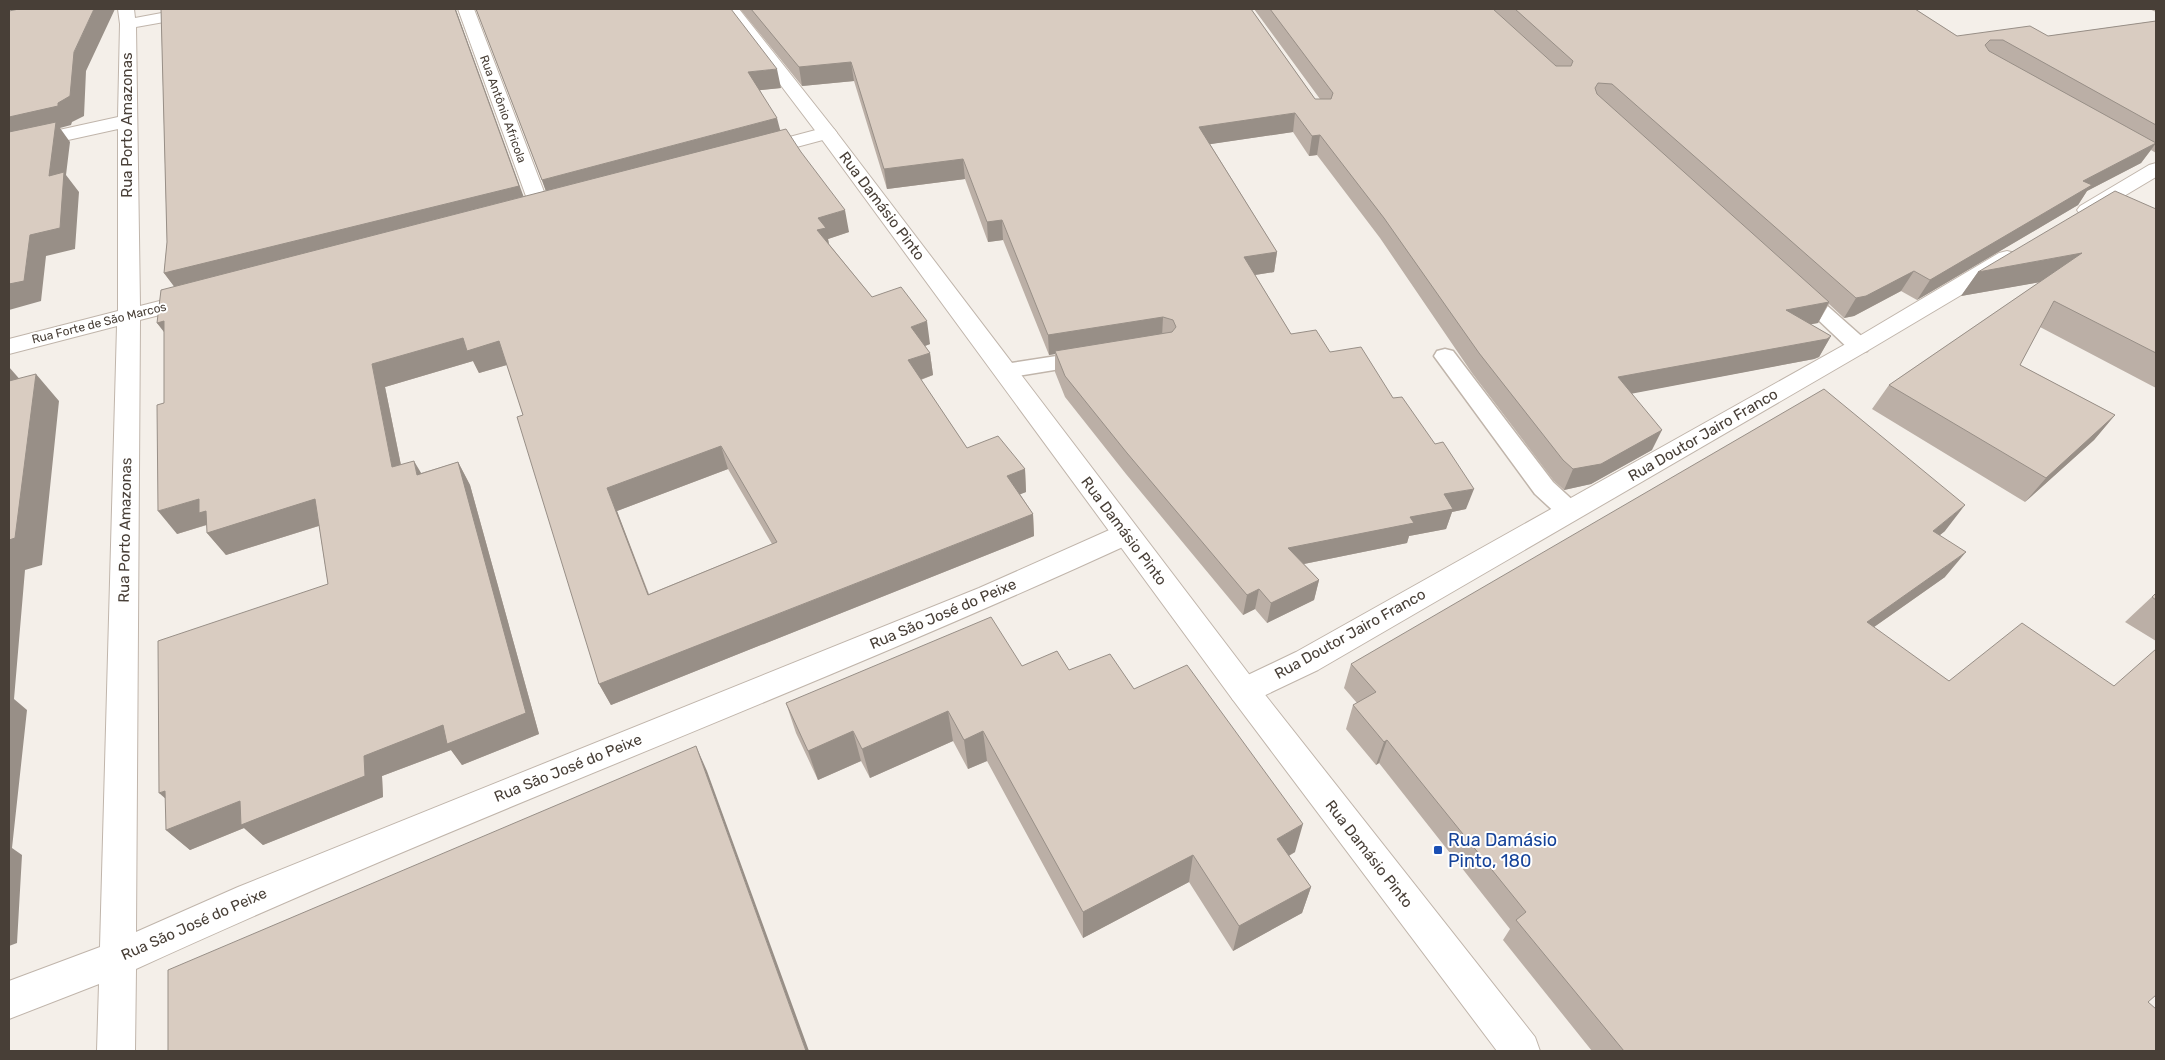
<svg xmlns="http://www.w3.org/2000/svg" width="2165" height="1060" font-family="Rubik,sans-serif">
<style>
.lines{fill:none;stroke-linecap:round;stroke-linejoin:round}
.service-casing{stroke:#c0b5ab;stroke-width:3}
.minor-casing{stroke:#c0b5ab;stroke-width:2}
.tertiary-casing{stroke:#c0b5ab;stroke-width:2}
.service{fill:#fff;fill-rule:evenodd}
.minor{fill:#fff;fill-rule:evenodd}
.tertiary{fill:#fff;fill-rule:evenodd}
.wall{fill:#bbafa6;fill-rule:evenodd}
.shaded-wall{fill:#988f87}
.building{fill:#d9ccc1;stroke:#988f87;fill-rule:evenodd}
.transit-dot{fill:#1a4fb4;stroke:#fff;stroke-width:2}
.labels{text-anchor:middle;stroke-width:4;stroke-linejoin:round;paint-order:stroke}
.far-street-label{font-size:12px;fill:#483f37;stroke:#fff}
.street-label{font-size:15px;fill:#483f37;stroke:#fff}
.near-transit-label{font-size:18px;fill:#164399;stroke:#fff;text-anchor:start}
</style>
<rect width="100%" height="100%" fill="#f4efe9"/>
<g class="lines">
<defs>
<path id="service" d="M1798 284 1805 286 1867 341 1870 346 1867 351 1859 353 1851 351 1791 294 1788 290 1791 286Z
M1445 349 1453 351 1553 482 1578 505 1581 511 1578 517 1569 520 1560 517 1535 494 1434 356 1437 351Z
M1089 351 1097 353 1100 358 1097 363 1005 378 997 376 994 371 997 366 1005 364Z"/>
<path id="minor" d="M118 9H134L135 18 183 9H217L215 12 209 14 136 27 140 306 195 292 203 294 206 299 203 304 140 320 136 932 238 887 979 588 1116 527 1126 524 1136 527 1140 534 1136 541C806 693 465 818 136 969L135 1051H97L99 984 9 1019V981L100 947 117 326 9 354V339L118 311V129L9 153V141L118 117 120 24Z
M458 9H474L551 210 548 214 541 216 534 214 531 210Z
M827 127 834 129 837 133 834 137 759 157 752 155 749 151 752 147Z
M2156 163V177L2094 214 2087 216 2080 214 2077 210 2080 206 2149 165Z
M2007 251 2015 253 2018 258 2015 263 1867 351 1318 670 1255 700 1244 704 1233 700 1229 691 1233 682 1296 652 1851 341 1999 253Z"/>
<path id="tertiary" d="M723 9H739L834 129 1255 682 1535 1037 1540 1051H1497L1233 700 820 137Z"/>
</defs>
<use href="#service" class="service-casing"/>
<use href="#minor" class="minor-casing"/>
<use href="#tertiary" class="tertiary-casing"/>
<use href="#service" class="service"/>
<use href="#minor" class="minor"/>
<use href="#tertiary" class="tertiary"/>
</g>
<path class="wall" d="M161 9H457L456 10 523 197 546 191 476 9 781 88 760 90 780 130 849 232 828 239 829 244 872 297 930 344 925 346 930 353 933 375 921 380 967 448 1025 469 1026 492 1020 494 1033 514 1034 536 611 705 599 684 523 415 507 365 479 373 473 361 385 387 401 465 421 473 458 462 470 485 539 734 462 765 451 750 382 776 383 797 263 845 244 828 190 850 166 830 328 584 319 526 226 555 207 533V525L177 534 164 403V331L157 323 174 286 164 273 167 242ZM728 469 772 544 649 594 617 511Z
M740 9H1251L1315 99H1320L1254 9H1915L1957 36H2048L2156 21V153L2151 150 2141 163 2087 191 2078 205 1917 300 1901 291 1854 316 1844 318 1829 304 1818 323 1810 324 1831 336 1819 357 1814 359 1632 393 1652 450 1591 484 1564 490 1554 481 1472 373 1380 238 1317 155 1309 156 1293 132 1210 144 1277 252 1274 272 1255 275 1291 334 1330 352 1393 398 1466 509 1452 512 1446 529 1409 536 1407 543 1304 564 1319 580 1314 600 1267 623 1255 609 1243 615 1126 474 1065 397 1055 372V354L1049 355 1003 240 988 242 965 179 887 189 854 81 802 86Z
M2149 9H2156V12Z
M2156 209V388L2040 327 2020 365 2115 415 2094 440 2025 502 1872 409 1889 385 2040 282 1961 296 1978 272Z
M1945 531 1940 535 1945 577 1874 627 2148 1002 2156 1051H1592L1503 940 1510 929 1379 763 1376 765 1346 729 1353 705 1357 703 1344 688 1351 664Z
M2156 593V641L2125 622Z
M1022 666 1069 670 1134 689 1295 852 1289 856 1311 887 1302 913 1233 951 1189 882 1083 938 987 761 968 769 953 741 870 778 861 761 818 780 796 733 786 703Z"/>
<path class="shaded-wall" d="M94 9H115L86 71 84 116 72 122 71 125 60 128 70 142 66 175 79 192 75 249 46 256 41 301 9 310V117L58 103 74 52Z
M455 9H457L456 10 527 206 179 293 164 273Z
M851 62 854 81 802 86 799 67Z
M777 69 781 88 752 91 748 72Z
M1295 113 1293 132 1198 146 1199 127Z
M777 118 782 137 549 200 542 180Z
M1320 135 1317 155 1309 156 1312 136Z
M2156 143 2141 163 2087 191 2078 205 1917 300 1930 280 2083 181Z
M963 159 965 179 887 189 884 169Z
M845 210 849 232 828 239 830 250 817 230 818 218Z
M1002 220 1003 240 988 242 987 222Z
M1277 252 1274 272 1242 277 1244 257Z
M2082 253 2064 278 1961 296 1978 272Z
M1914 271 1901 291 1854 316 1844 318 1856 298Z
M1829 302 1818 323 1774 331 1786 310Z
M1163 317 1162 337 1055 351V354L1049 355 1048 335Z
M164 321 174 345 157 323Z
M927 321 930 344 914 350 911 327Z
M1831 336 1819 357 1814 359 1609 398 1618 377Z
M463 338 499 341 510 364 479 373 473 361 385 387 406 490 392 467 372 364Z
M930 353 933 375 911 383 908 360Z
M9 367 30 391 9 388Z
M36 374 59 401 42 565 25 570 14 699 27 710 12 848 22 855 17 943 9 946V540Z
M2115 415 2094 440 2025 502 2046 478Z
M1662 430 1652 450 1591 484 1564 490 1573 469Z
M721 446 728 469 617 511 657 617 648 595 607 488Z
M414 461 427 483 417 475Z
M458 462 470 485 539 734 462 765 451 750 382 776 383 797 263 845 244 828 190 850 166 830 240 801 364 756Z
M1025 469 1026 492 1009 499 1007 476Z
M1474 489 1466 509 1452 512 1446 529 1409 536 1407 543 1284 568 1288 548 1410 517 1444 494Z
M199 499H315L331 522 226 555 207 533 209 524 177 534 158 511Z
M1965 505 1945 531 1913 556 1933 531Z
M1033 514 1034 536 611 705 599 684Z
M1966 552 1945 577 1847 646 1867 622Z
M1319 580 1314 600 1267 623 1271 603Z
M1259 589 1255 609 1243 615 1247 595Z
M948 711 953 741 870 778 862 749Z
M853 731 861 761 818 780 808 751Z
M983 731 987 761 968 769 964 740Z
M1387 740 1379 763 1376 765 1384 742Z
M696 746 707 771 809 1051H806Z
M165 791 182 813 159 793Z
M1303 824 1295 852 1270 866 1277 839Z
M1193 855 1189 882 1083 938V912Z
M1311 887 1302 913 1233 951 1239 926Z"/>
<path class="building" d="M19 9H94L74 52 70 96 58 103V106L9 117V11Z
M161 9H455L519 186 164 273 167 242Z
M476 9H731L777 69 748 72 777 118 542 180Z
M751 9H1251L1315 99H1331L1333 93 1270 9H1493L1556 66H1571L1573 61 1515 9H1915L1957 36 2030 26 2048 36 2156 21V125L2003 40H1990L1985 45 1989 51 2156 143 2083 181 2092 185 1930 280 1914 271 1866 296 1856 298 1612 84 1598 83 1595 88 1597 94 1829 302 1786 310 1831 336 1827 339 1618 377 1662 430 1601 464 1573 469 1563 460 1479 353 1384 218 1320 135 1312 136 1295 113 1199 127 1277 252 1244 257 1291 334 1316 330 1330 352 1361 347 1393 398 1402 397 1435 444 1443 442 1474 489 1444 494 1453 509 1410 517 1414 523 1288 548 1319 580 1271 603 1259 589 1247 595 1127 453 1065 376 1055 351 1172 332 1176 327 1173 320 1163 317 1048 335 1002 220 987 222 963 159 884 169 851 62 799 67Z
M56 122 49 176 64 172 60 228 30 235 24 281 9 284V132Z
M786 129 801 152 845 210 818 218 826 228 817 230 872 297 901 287 927 321 911 327 930 353 908 360 967 448 998 436 1025 469 1007 476 1033 514 599 684 517 417 523 415 499 341 467 351 463 338 372 364 392 467 414 461 417 475 458 462 526 713 447 744 443 725 364 756 365 776 241 825 240 801 166 830 165 791 159 793 158 641 328 584 315 499 207 533 206 511 199 513V499L158 511 157 405 164 403V321L157 323 161 290ZM721 446 777 542 648 595 607 488Z
M2115 191 2156 209V353L2054 301 2020 365 2115 415 2046 478 1889 385 2082 253 1978 272Z
M36 374 15 538 9 540V381Z
M1824 389 1965 505 1933 531 1966 552 1867 622 1949 681 2022 623 2114 686 2156 649V995L2148 1002 2156 1009V1051H1624L1516 920 1526 912 1387 740 1384 742 1353 705 1376 692 1351 664Z
M2156 593V600L2152 597Z
M991 617 1022 666 1057 651 1069 670 1110 654 1134 689 1187 665 1303 824 1277 839 1311 887 1239 926 1193 855 1083 912 983 731 964 740 948 711 862 749 853 731 808 751 786 703Z
M696 746 806 1051H168V970Z"/>
<rect class="transit-dot" x="1433" y="845" width="10" height="10" rx="2.5"/>
<g class="labels">
<g class="far-street-label">
<text transform="translate(503 109) rotate(70)" y="4">Rua Antônio Africola</text>
<text transform="translate(99 323) rotate(-14)" y="4">Rua Forte de São Marcos</text>
</g>
<g class="street-label">
<text transform="translate(127 125) rotate(-90)" y="5">Rua Porto Amazonas</text>
<text transform="translate(882 206) rotate(53)" y="5">Rua Damásio Pinto</text>
<text transform="translate(1703 435) rotate(-30)" y="5">Rua Doutor Jairo Franco</text>
<text transform="translate(125 530) rotate(-89)" y="5">Rua Porto Amazonas</text>
<text transform="translate(1124 531) rotate(53)" y="5">Rua Damásio Pinto</text>
<text transform="translate(943 614) rotate(-23)" y="5">Rua São José do Peixe</text>
<text transform="translate(1350 634) rotate(-29)" y="5">Rua Doutor Jairo Franco</text>
<text transform="translate(568 768) rotate(-22)" y="5">Rua São José do Peixe</text>
<text transform="translate(1369 854) rotate(52)" y="5">Rua Damásio Pinto</text>
<text transform="translate(194 924) rotate(-24)" y="5">Rua São José do Peixe</text>
</g>
<g class="near-transit-label">
<text x="1448" y="846">Rua Damásio<tspan x="1448" dy="21">Pinto, 180</tspan></text>
</g>
</g>
<rect width="2165" height="1060" fill="none" stroke="#483f37" stroke-width="20"/>
</svg>
